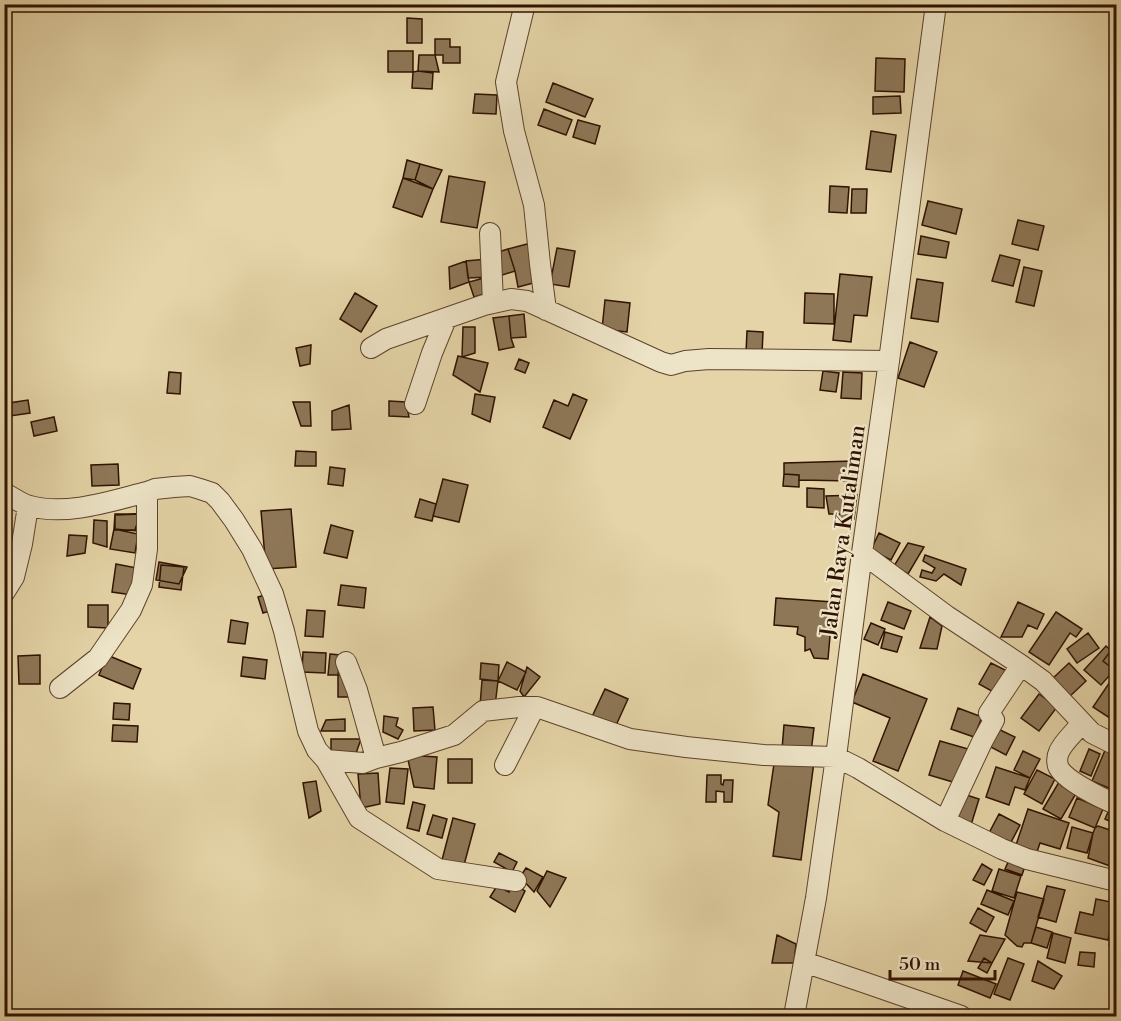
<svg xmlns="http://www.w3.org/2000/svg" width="1121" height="1021" font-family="'Libre Bodoni',serif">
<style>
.building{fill:#8e7757;stroke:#301200;stroke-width:1.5}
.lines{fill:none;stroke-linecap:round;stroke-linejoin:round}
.minor-casing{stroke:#5d422a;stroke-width:22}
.minor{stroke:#ede3c6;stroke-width:20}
.labels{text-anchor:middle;stroke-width:4.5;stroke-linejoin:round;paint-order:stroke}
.street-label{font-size:22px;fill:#301200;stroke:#ede3c6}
</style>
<rect width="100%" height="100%" fill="#e4d4a7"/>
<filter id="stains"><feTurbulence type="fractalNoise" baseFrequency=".00333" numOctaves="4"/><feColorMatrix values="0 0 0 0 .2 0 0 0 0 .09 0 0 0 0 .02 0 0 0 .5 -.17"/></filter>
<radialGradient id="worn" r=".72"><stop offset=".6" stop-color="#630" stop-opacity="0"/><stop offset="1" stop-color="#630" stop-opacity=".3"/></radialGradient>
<path class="building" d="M407 18 422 19V43H407Z
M435 39H450V47H460V63H443V55H435Z
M388 51H413V72H388Z
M419 55H435L439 72 418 71Z
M876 58 905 59 904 92 875 91Z
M418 71 433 73 432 89 412 88 413 72Z
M553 83 593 99 585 117 546 102Z
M475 94 497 95 496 114 473 113Z
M900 96 901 113 873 114V97Z
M544 109 572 120 566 135 538 125Z
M578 120 600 126 595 144 573 137Z
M871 131 896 135 891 172 866 169Z
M407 160 420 164 415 180 403 178Z
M420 164 442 170 433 189 415 180Z
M449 176 485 182 477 228 441 222Z
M403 178 433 189 422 217 393 207Z
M830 186 849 187 847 213 829 212Z
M852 189H867L866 213H851Z
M928 201 962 209 956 234 922 225Z
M1018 220 1044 226 1038 250 1012 244Z
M921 236 949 242 946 258 918 254Z
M531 243 541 281 518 287 515 271 508 249Z
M557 248 575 251 569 287 550 284Z
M508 249 515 271 499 276 492 254Z
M1000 255 1020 260 1013 286 992 281Z
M487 259 488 277 468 278 466 261Z
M466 261 469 282 450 289 449 267Z
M1024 267 1042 271 1034 306 1016 302Z
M840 274 872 277 867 316 854 315 851 342 833 340Z
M488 277 492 292 474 297 469 282Z
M917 279 943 283 938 322 911 318Z
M355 293 377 306 361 332 340 319Z
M805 293 834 294V324L804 323Z
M605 300 630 303 627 332 602 329Z
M524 314 526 337 511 338 509 316Z
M509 316 511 338 514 347 499 350 493 318Z
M463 327H475V353L462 357Z
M747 331 763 332 762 354 746 353Z
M910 342 937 352 924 387 898 378Z
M311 345 310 364 300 366 296 348Z
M458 356 488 363 480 392 453 375Z
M519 359 529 363 525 373 515 369Z
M823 371 839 373 836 392 820 390Z
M169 372 181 373 180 394 167 393Z
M843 372 862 373 861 399 841 398Z
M475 394 495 397 490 422 472 414Z
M573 394 587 400 570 439 543 427 554 400 568 406Z
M28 400 30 413 10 416 9 403Z
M389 401 406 402 409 417 389 416Z
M293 402H310L311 426H301Z
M349 405 351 429 332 430V411Z
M54 417 57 431 34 436 31 422Z
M296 451 316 452V466H295Z
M853 461 852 481 799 480V475L784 474V463Z
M118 464 119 485 92 486 91 465Z
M330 467 345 469 343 486 328 484Z
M784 474 799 475V487L783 486Z
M443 479 468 485 459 522 433 516Z
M807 488 824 489V508L807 507Z
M857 495 854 519 839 520V514H829L826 496Z
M420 499 436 504 432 521 415 517Z
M291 509 296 567 266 569 261 511Z
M115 514H137V531L114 529Z
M140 514 135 530H115V515Z
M94 520 107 521V547L93 543Z
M331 525 353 531 347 558 324 553Z
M114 529 138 534 135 553 110 549Z
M879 533 900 543 891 560 871 550Z
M69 535 87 536 85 553 67 556Z
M908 543 924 547 908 574 894 566Z
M925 555 966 569 961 585 944 574 936 581 920 577 922 570 932 573 935 568 923 561Z
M159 562 187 567 179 584 156 580Z
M116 564 137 568 132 595 112 592Z
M161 565 184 567 181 590 159 587Z
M341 585 366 588 364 608 338 605Z
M268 594 273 610 263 613 258 597Z
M776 598 833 602 828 659 814 658 810 649 805 651V637L797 634 798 627 774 625Z
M888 602 911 611 904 629 881 620Z
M1018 602 1044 614 1037 629 1028 625 1022 637H1001Z
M88 605H108V628L88 627Z
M307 610 325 611 323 637 305 636Z
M1056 612 1082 629 1076 637 1070 633 1049 665 1029 652Z
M930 617 942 626 937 649 920 648Z
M231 620 248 623 245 644 228 642Z
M871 623 885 629 878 645 864 639Z
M885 632 902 637 897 652 881 648Z
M1088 633 1099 648 1077 663 1067 649Z
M1106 646 1116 655V668L1101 685 1084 670Z
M1112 649 1116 652V671L1103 661Z
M4 650H10L9 676 4 675Z
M303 652 326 653 325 673 302 672Z
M330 654 340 655 338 675H328Z
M40 655V684H19L18 656Z
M107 655 141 669 133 689 99 675Z
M243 657 267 660 265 679 241 676Z
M507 662 526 672 517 690 498 681Z
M481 663 499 665 498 681 480 679Z
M991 663 1009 672 997 694 979 684Z
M1069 663 1086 681 1068 698 1051 680Z
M527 667 540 677 524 697 520 691Z
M1116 673V722L1093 707Z
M863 674 927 699 898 771 873 761 890 718 852 702Z
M338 675 360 677 364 697H338Z
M482 680 498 681 495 706H480Z
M605 689 628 699 613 732 590 721Z
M1039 694 1057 707 1039 731 1021 718Z
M114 703 130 704 129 720 113 719Z
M433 707 435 730 414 731 413 708Z
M958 708 982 717 974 737 951 729Z
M384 716 398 718 396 726 403 730 398 739 383 732Z
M345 719V731H321L326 720Z
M113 725 138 726 137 742 112 741Z
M784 725 814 728 811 752 782 749Z
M994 727 1015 737 1006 755 985 744Z
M331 739H361L353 762 331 757Z
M940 741 968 749 953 782 929 775Z
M1106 748 1116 753V791L1092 781Z
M1089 749 1100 754 1091 776 1080 771Z
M1023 751 1040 759 1030 778 1014 770Z
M407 755 437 757 434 789 414 787Z
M775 757 814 762 801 860 773 856 779 812 768 805Z
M448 759H472V783H448Z
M996 767 1030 778 1025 790 1015 787 1009 805 986 797Z
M390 768 408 769 404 804 386 802Z
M1037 770 1055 779 1042 804 1024 794Z
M378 773 380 804 361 808 358 774Z
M707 775H721V784L723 785 724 780H733L732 802H724V792L716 791V802H706Z
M316 781 321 811 309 818 303 783Z
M1059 782 1062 786 1065 783 1078 790 1061 819 1043 809Z
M960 793 979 799 971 825 952 819Z
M1077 798 1103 809 1095 828 1069 817Z
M413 802 425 805 419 831 407 828Z
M1111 805 1116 808V824L1105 819Z
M1028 809 1069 823 1060 849 1040 843 1037 852 1016 845Z
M999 814 1020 825 1009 846 988 835Z
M433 815 447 819 442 838 427 834Z
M453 818 475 824 464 865 442 860Z
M1098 826 1116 832V847L1110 866 1088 858 1093 833 1095 828Z
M1072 827 1093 833 1087 853 1067 848Z
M499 853 517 862 512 872 494 862Z
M1009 860 1025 866 1022 875 1005 869Z
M982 864 992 870 984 885 973 880Z
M526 868 543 877 534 892 520 877Z
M999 869 1021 876 1014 898 992 891Z
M547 871 566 878 550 907 537 891Z
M514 884 525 891 515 912 490 897 497 886 509 892Z
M1047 886 1065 890 1056 922 1038 917Z
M987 890 1014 901 1008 915 981 904Z
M1017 892 1044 899 1031 943H1024L1022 947 1017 946 1005 935Z
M1096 899 1116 903 1108 940 1075 933 1080 912 1093 915Z
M978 908 994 917 986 932 970 923Z
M1116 926V946L1109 945Z
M1036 927 1052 932 1047 948 1031 943Z
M1053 933 1071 938 1065 963 1047 958Z
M777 935 796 944 794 963H772Z
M980 935 1005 939 992 963 968 961Z
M1116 951V974L1112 973Z
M1080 952 1095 953 1094 967 1078 965Z
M984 958 992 963 987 973 978 968Z
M1008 958 1024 964 1010 1000 994 994Z
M1038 961 1062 976 1054 989 1032 981Z
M963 971 996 984 990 998 958 985Z"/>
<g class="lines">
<defs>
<path id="minor" d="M523 4V12L506 82 514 131 534 205 540 264 546 310
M490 233 493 303
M371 348 386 339 484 305 511 299 527 301 661 362 671 365 685 361 709 359 889 361
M415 404 432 353 446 319
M4 493C13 497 21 504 30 506 67 516 111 501 147 492L155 489 174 487 190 486 200 489 212 493 220 501 234 520 252 549 273 594 284 631 308 731 317 750 326 760 363 763 376 758 401 752 454 735 483 711 519 707H537L630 739 686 747 764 755 836 757 858 768 945 821 1002 849 1027 859 1116 881
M862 553 947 616 1021 665 1043 681 1092 733 1112 743 1116 744
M4 593 14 577 22 544 28 506
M346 662 357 690 376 758
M60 688 98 658 131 610 142 585 147 549V492
M1082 723C1075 732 1063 742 1059 752 1057 756 1057 762 1058 766 1063 780 1103 799 1116 804
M326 760 359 818 438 869 516 881
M505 765 531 714 537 707
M945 821 982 742 994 720 989 713 1021 665
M804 962 866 983 961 1016
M794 1016 816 898 836 757 862 553 889 361 936 4"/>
</defs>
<use href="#minor" class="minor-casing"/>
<use href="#minor" class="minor"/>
</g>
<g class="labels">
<g class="street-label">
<text transform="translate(842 531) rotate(-82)" y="8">Jalan Raya Kutaliman</text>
</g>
</g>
<rect width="1121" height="1021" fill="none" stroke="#e4d4a7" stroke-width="24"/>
<rect x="6" y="6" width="1109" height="1009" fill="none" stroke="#301200" stroke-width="3"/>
<rect x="12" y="12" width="1097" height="997" fill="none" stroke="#301200" stroke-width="1.5"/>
<path d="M890 970v9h105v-9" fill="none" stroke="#301200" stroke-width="3"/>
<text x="899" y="970" font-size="18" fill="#301200" stroke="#ede3c6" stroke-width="4.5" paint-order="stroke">50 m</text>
<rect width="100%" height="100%" filter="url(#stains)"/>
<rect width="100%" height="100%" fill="url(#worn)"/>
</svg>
